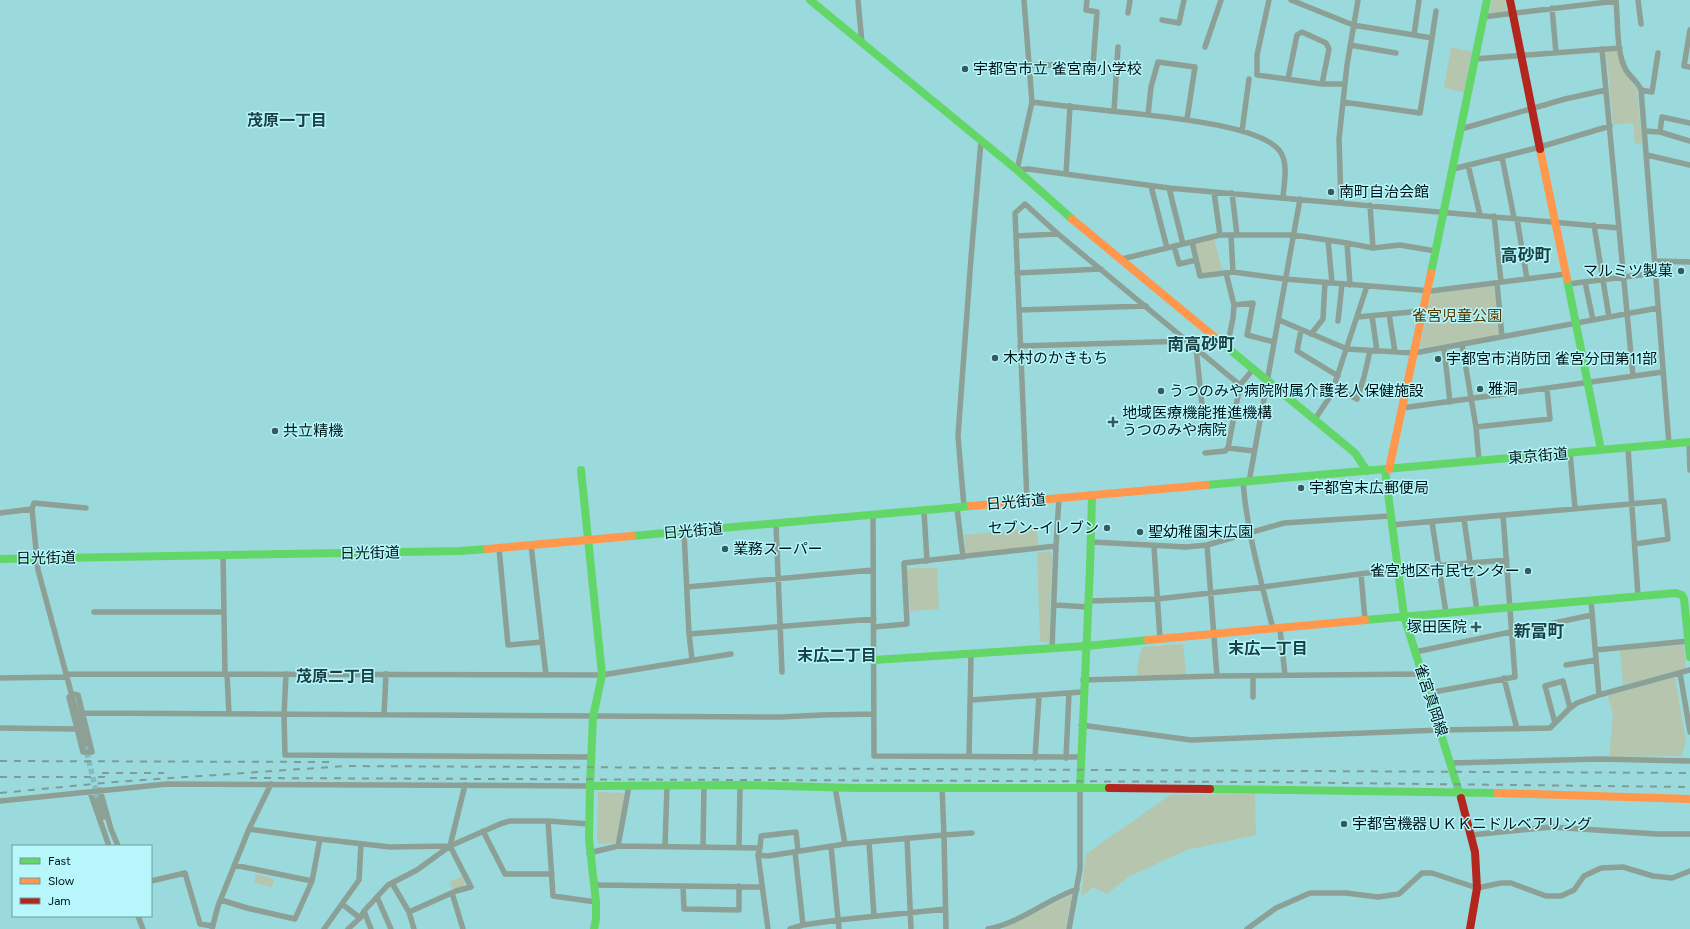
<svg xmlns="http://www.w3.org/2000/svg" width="1690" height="929" font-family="Figtree,'Noto Sans JP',sans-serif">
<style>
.green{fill:#b6c5ae}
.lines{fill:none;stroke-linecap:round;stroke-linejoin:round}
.street-tunnel{stroke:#83bcbf;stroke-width:5.5;stroke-dasharray:5.5 3;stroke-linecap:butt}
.street{stroke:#8ca095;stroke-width:5.5}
.fast{stroke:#63d668;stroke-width:8}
.slow{stroke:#ff974d;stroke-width:8}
.jam{stroke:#b3261e;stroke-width:8}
.rail{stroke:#7e9c97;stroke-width:2;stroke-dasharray:7 7;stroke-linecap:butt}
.poi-dot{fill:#365a5c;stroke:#b7f7fc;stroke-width:1.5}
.labels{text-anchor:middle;stroke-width:3;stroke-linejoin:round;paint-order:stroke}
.poi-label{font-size:15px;fill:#001517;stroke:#b7f7fc;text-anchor:start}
.park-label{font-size:15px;fill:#503800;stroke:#b7f7fc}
.street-label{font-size:15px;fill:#001517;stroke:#b7f7fc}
.neighbourhood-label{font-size:16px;font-weight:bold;fill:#1c4144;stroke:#b7f7fc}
.quarter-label{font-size:17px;font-weight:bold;fill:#1c4144;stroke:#b7f7fc}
</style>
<rect width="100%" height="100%" fill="#9adadd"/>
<path class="green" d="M1492 0H1505L1507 12 1489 15Z
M1451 47 1472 52 1464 92 1444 88Z
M1618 49 1623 68 1637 90 1642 143 1635 144 1633 123 1613 125 1606 51Z
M1214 238 1222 270 1202 273 1194 243Z
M1494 285 1499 335 1422 348 1420 347 1431 296 1433 294Z
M1036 528 1039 545 966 555 964 535Z
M1049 551 1052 553 1049 642H1040L1037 553Z
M911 568H937L939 609 910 611 907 570Z
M1183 644 1186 675 1138 677 1137 668 1142 647Z
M1684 645 1686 669 1675 671 1623 685 1620 650Z
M1675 677 1686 742 1681 756 1609 757 1613 716 1608 696Z
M598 792 625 793 616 843 599 844 597 839Z
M1255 794 1256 835 1187 850 1130 876 1107 894 1093 887 1081 897 1086 854 1170 795Z
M256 874 271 878 274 880 272 887 254 883Z
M462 876 465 883 463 887 453 890 449 882Z
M1073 894 1065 929H1003Z"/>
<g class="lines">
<path class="street-tunnel" d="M85 744 98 800"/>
<path class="street" d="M858 0 862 44
M1024 0 1032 102 1017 170 1028 169 1169 188 1619 228
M1269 0 1257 55V75L1322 84H1345
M1291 0 1353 25 1432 38 1420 113 1343 102
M1616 0C1618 20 1616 53 1626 70 1631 78 1638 82 1641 90L1669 444
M1638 0 1641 24
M1552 8 1556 53
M1128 13 1130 0
M1483 17 1616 1
M1162 20 1179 23 1184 0
M1690 30 1684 66 1690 67
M1414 35 1419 0
M1432 38 1436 11
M1350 45 1396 53
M1205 47 1221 0
M1602 49 1633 376
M1475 59 1620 48
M1028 65H1093L1097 12 1086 10 1087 0
M1288 79 1297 35 1302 32 1326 43 1329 49 1322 84
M1641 90 1652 92 1658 53
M1032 102C1065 106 1098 110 1131 113 1164 117 1258 125 1279 150 1289 162 1284 183 1283 197
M1114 111 1118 47
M1148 115 1151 87 1158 62 1195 67 1187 119
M1461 129 1565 99 1606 90
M1242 131 1249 79
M1644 131 1660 132 1662 117 1690 123
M1660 132 1690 141
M1647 155 1690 165
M1502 157 1514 218
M1468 165 1480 215
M1453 169 1540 147 1610 126
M1066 174 1070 106
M1151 186 1167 248
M1169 188 1183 244
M1214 192 1220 235
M1232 193 1237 235
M1341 203 1339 139 1347 65 1358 0
M1370 205 1373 248
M1494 216 1501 282
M1517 219 1527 279
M1594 225 1609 317
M1231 235 1233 272
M1016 236 1058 234
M1328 240 1332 283
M1192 242 1200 276 1233 272 1285 279 1431 291 1566 274
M1347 243 1373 248 1400 245 1435 251
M1174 246 1179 264 1196 260
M1122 259 1220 235H1294L1347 243 1350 285
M1655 261 1690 262
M1017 273 1101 269
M1226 273 1234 305 1233 318 1227 347
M1585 282 1593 320
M1497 283 1502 337
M1568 284 1656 273
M1234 305 1253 303 1247 335 1274 342
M1019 310 1146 306
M1389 314 1395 352
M1372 316 1377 351
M1357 317 1423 311
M1279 320 1347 349 1414 353 1658 308
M1338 321 1342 284
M1301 330 1297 351 1338 376
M1311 334 1323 319 1325 282
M1462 345 1476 427 1479 461
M1020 346 1187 341
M1196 348 1203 414 1235 412
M1444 348 1450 402
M1240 385 1254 368
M1334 388 1357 399 1364 377 1370 351
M1402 408 1663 372
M1315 419 1331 395 1367 286
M1476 427 1550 419 1547 389
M1689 442 1690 470
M1628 448 1638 596
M1205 453 1225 451 1228 448
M1570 453 1575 508
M1243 482C1247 532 1261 581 1273 629
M1249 482 1300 199
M1027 501 1015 213 1025 204 1058 234 1240 385 1228 448 1254 451
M964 507 958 436 971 258 981 141
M957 508 963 557
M32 509 38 570 85 744
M924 511 927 561
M0 513 32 509 34 503 86 508
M873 516 874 756 1080 757
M1464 519 1477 611
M1432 522 1446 613
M776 524 782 672
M1391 525 1664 501 1668 539 1635 544
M684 532 689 634
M1092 542 1186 547 1207 545 1284 523 1389 516
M531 545 546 675
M1207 545 1217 676
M1056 546 1059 498
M1154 547 1160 639
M499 548 508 645 542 642
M223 554 225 674
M1361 574 1365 620
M687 587 873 570
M1591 600 1599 695
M1089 601 1157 599 1263 587 1397 569 1507 560
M1055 605 1088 607
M94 612H224
M874 627 907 624 904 563 1056 546 1052 649
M1280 629 1285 675
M1595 650 1689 641
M1415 652 1592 615
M692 659 689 634 874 619
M1566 665 1596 660
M1680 673 1690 732
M66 674 602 675 731 654
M227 674 229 714
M286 674 284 715 285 755 591 757
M1253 676V697
M0 678 66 677
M1504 678 1517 729
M1083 680 1217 676 1422 674
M1428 693 1515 677 1503 515
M73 694 78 695 92 752H83L69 697Z
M971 700 1082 692
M83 713 781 717 822 715 874 714
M384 715 386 674
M1555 723 1545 686 1563 681 1570 708
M1081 725 1191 740 1440 730 1550 728 1570 708 1577 703 1599 695 1690 670
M0 728 77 729
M969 756 971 654
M1035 758 1039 696
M1066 758 1069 693
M1451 763 1598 759 1690 761
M835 787 845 844
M942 787 944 835 972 833
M100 790 111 829 118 846
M90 792 109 846
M98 800 104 817
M0 801 167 784 590 786
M548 821 553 896 596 902
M249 829 271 784
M483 831 505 874H552
M1471 835 1551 827 1657 834H1690
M907 838 911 929
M869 842 874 916
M618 846 629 786
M665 846 667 786
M703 846 704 785
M831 846 839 929
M739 847 740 785
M760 848 761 836 796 832 798 851
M795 852 803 925
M589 853 618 846 760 848 758 855 768 856 845 844 944 835 946 929
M758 855 768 929
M234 865 312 881
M151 881 185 873 200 924 213 926
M392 883 409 912 456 891 471 887 450 846 465 785
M594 885 762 887
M683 886 684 909 739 910V886
M452 893 463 929
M377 897 391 929
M221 900 247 908 295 919 312 881 320 839
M342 904 360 918
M364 911 371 929
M409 912 414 929
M138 916 143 929
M212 929 218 906 249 829 320 839 390 847 450 846
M324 929 359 880 361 844
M348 929 360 918 364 911 388 885 417 870 450 846 500 824 510 821H548L589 824
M790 929 803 925 838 920 946 909
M988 929C1020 923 1046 900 1077 889
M1069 929 1080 869V788
M1247 929 1276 908 1310 893H1346L1378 897 1399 894 1422 873H1432L1477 888 1501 883H1511L1546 896H1561L1574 890 1584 876 1601 868 1623 867 1653 876 1672 878 1690 871"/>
<path class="fast" d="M810 0 1017 170 1072 219
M1431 273 1487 0
M1567 279 1601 450
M1223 344 1355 453 1367 471
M581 470 602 675 593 717 590 786 589 839 596 902V919L594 929
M1385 470 1404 616 1461 798
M1206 485 1690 442
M632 536 971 506
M0 559 460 551 487 549
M1365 620 1676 593 1682 595 1684 599 1690 657
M874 660 1086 646 1148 640
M590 786 740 785 857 788H1109
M1080 788 1090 568 1092 495
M1210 789 1497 793"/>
<path class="slow" d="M1540 149 1567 279
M1072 219 1223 344
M1389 469 1431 273
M971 506 1206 485
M487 549 632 536
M1148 640 1365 620
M1497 793 1690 799"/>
<path class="jam" d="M1510 0 1540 149
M1109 788 1210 789
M1461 798 1475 852 1477 888 1470 929"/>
<path class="rail" d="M0 761 332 762
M102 773H164
M0 777H108
M250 778 1255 782 1690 787
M0 793 114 782 345 766 1690 773"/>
</g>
<g class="poi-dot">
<circle cx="965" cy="69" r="4"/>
<circle cx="1331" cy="192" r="4"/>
<circle cx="1681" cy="271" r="4"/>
<circle cx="995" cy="358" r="4"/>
<circle cx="1438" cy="359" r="4"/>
<circle cx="1480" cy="389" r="4"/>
<circle cx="1161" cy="391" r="4"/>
<path d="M1111 416h4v4h4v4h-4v4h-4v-4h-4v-4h4z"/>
<circle cx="275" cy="431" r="4"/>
<circle cx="1301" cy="488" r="4"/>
<circle cx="1107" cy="528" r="4"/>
<circle cx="1140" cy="532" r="4"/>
<circle cx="725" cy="549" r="4"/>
<circle cx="1528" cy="571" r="4"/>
<path d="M1474 621h4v4h4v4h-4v4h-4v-4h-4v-4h4z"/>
<circle cx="1344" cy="824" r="4"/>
</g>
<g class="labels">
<g class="poi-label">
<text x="973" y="74">宇都宮市立 雀宮南小学校</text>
<text x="1339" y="197">南町自治会館</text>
<text x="1673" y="276" text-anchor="end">マルミツ製菓</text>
<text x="1003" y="363">木村のかきもち</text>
<text x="1446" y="364">宇都宮市消防団 雀宮分団第11部</text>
<text x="1488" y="394">雅洞</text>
<text x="1169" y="396">うつのみや病院附属介護老人保健施設</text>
<text x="1122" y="418">地域医療機能推進機構<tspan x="1122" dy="17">うつのみや病院</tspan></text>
<text x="283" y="436">共立精機</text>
<text x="1309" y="493">宇都宮末広郵便局</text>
<text x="1099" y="533" text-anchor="end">セブン-イレブン</text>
<text x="1148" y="537">聖幼稚園末広園</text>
<text x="733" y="554">業務スーパー</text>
<text x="1520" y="576" text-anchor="end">雀宮地区市民センター</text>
<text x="1467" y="632" text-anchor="end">塚田医院</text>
<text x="1352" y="829">宇都宮機器ＵＫＫニドルベアリング</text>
</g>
<g class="park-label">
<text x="1457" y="321">雀宮児童公園</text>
</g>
<g class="street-label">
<text transform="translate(1538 456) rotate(-5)" y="5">東京街道</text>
<text transform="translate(1016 502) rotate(-5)" y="5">日光街道</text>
<text transform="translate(693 531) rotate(-5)" y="5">日光街道</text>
<text transform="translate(370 553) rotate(-1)" y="5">日光街道</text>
<text transform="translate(46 558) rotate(-1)" y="5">日光街道</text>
<text transform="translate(1431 700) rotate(72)" y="5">雀宮真岡線</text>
</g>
<g class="neighbourhood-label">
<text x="287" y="126">茂原一丁目</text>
<text x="1268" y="654">末広一丁目</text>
<text x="837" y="661">末広二丁目</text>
<text x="336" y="682">茂原二丁目</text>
</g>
<g class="quarter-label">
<text x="1526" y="261">高砂町</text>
<text x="1201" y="350">南高砂町</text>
<text x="1539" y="637">新富町</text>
</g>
</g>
<rect x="12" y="845" width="140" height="72" fill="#b7f7fc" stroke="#6e9da0"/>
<rect x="20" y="858" width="20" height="6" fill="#63d668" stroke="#6e9da0"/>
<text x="48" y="865" font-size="12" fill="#001517">Fast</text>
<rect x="20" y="878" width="20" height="6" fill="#ff974d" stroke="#6e9da0"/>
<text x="48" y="885" font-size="12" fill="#001517">Slow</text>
<rect x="20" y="898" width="20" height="6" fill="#b3261e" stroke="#6e9da0"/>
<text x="48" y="905" font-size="12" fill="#001517">Jam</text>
</svg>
